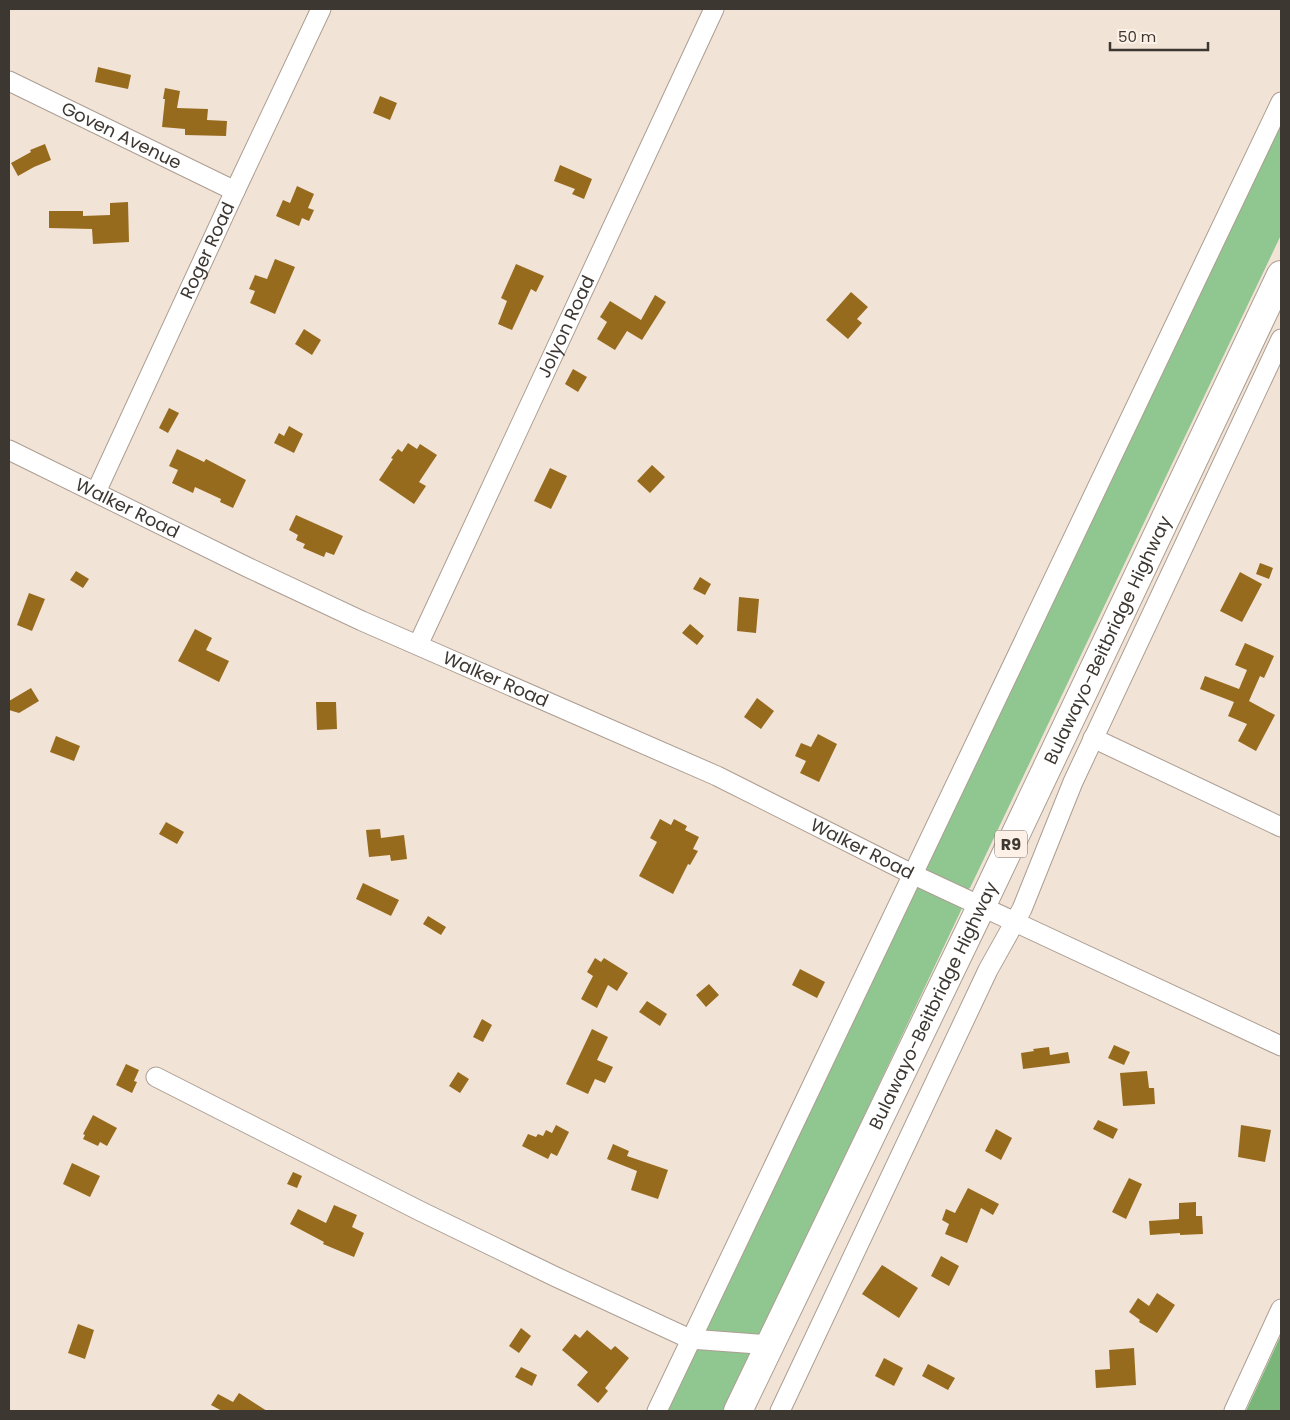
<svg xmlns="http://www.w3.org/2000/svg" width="1290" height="1420" font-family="Poppins,sans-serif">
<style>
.green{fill:#90c690}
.forest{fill:#7ab67a}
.building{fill:#966b1e}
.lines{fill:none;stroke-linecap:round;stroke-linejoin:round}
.minor-casing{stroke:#ac9e92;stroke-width:21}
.highway-casing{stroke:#ac9e92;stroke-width:30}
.minor{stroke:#fff;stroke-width:19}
.highway{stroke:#fff;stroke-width:28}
.labels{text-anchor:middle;stroke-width:5;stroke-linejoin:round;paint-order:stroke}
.shield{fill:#fdf1e7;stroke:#776f68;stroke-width:1}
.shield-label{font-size:16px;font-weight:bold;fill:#3d3732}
.street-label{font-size:18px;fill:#3d3732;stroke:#fdf1e7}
</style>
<rect width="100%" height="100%" fill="#f2e3d7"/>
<path class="green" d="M1281 110V235L970 888 961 893 917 873Z
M919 884 963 906 725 1411H662L911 886Z"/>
<path class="forest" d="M1281 1335V1411H1246Z"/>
<path class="building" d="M98 67 131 75 128 89 95 82Z
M165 88 180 91 177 108 208 109 207 120 227 121 226 136 185 135V129L162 127 165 99H163Z
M380 96 397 103 390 120 373 113Z
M45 144 51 160 34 167 18 176 11 163 31 152 30 150Z
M560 165 592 179 584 199 572 194 575 189 554 181Z
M297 186 314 194 308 208 314 210 309 221 302 218 299 226 276 216 283 200 290 203Z
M128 202 129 242 93 244 92 229 49 228V211H83V216L110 215V203Z
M275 259 295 267 275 314 250 303 255 291 249 289 255 275 267 279Z
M516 264 544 276 536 292 531 289 512 330 498 324 507 301 501 298Z
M851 292 868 307 857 319 862 323 848 339 826 320Z
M655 295 666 302 642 340 627 331 615 350 597 339 607 322 600 317 610 301 641 320Z
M304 329 321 340 312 355 295 344Z
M573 369 587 377 578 392 565 384Z
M169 408 179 413 168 433 159 428Z
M289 426 303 434 294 453 274 443 279 433 284 436Z
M408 443 417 449 420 444 437 455 419 482 426 486 414 504 379 480 393 459 391 458 398 449 402 452Z
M177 449 204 462 206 459 246 480 233 508 220 502 221 499 195 487 193 493 172 483 178 470 169 466Z
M652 465 665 477 650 493 637 481Z
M550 468 567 476 551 509 534 501Z
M296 515 343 536 334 555 326 552 324 557 303 548 305 544 296 540 298 535 289 530Z
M1260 563 1273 568 1269 579 1256 574Z
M76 571 89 579 83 588 70 580Z
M1240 572 1262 584 1242 622 1220 611Z
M700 577 711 584 705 595 693 589Z
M29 593 45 599 32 631 17 625Z
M739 597 759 599 756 633 737 631Z
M690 624 704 636 697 645 682 633Z
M195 629 212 638 206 650 229 661 219 682 178 661Z
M1245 643 1274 656 1264 678 1260 676 1249 701 1275 715 1256 751 1238 741 1247 724 1228 716 1234 702 1200 689 1205 676 1239 689 1247 670 1235 665Z
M31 688 39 701 19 713 9 710V701Z
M757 698 774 711 761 729 744 717Z
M316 702H336L337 729 317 730Z
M818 734 837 744 819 782 800 773 806 761 795 756 801 743 811 747Z
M56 736 80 746 74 761 50 752Z
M660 819 671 825 674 819 687 826 685 830 699 837 693 849 698 851 690 865 688 864 673 894 639 876 657 842 650 838Z
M166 822 184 832 177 844 159 834Z
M380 829 381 838 404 835 407 859 391 861 390 855 369 857 366 830Z
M363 883 399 900 391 916 356 899Z
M428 916 446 927 441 935 423 924Z
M595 958 601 962 604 958 628 973 617 991 608 985 597 1008 581 999 593 976 587 972Z
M800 969 825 982 817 998 792 985Z
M709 984 719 995 706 1007 696 995Z
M647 1001 667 1014 660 1026 639 1012Z
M482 1019 492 1025 483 1042 473 1037Z
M592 1029 608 1037 597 1060 613 1067 605 1083 595 1079 588 1094 566 1084Z
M1114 1045 1130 1052 1124 1065 1108 1058Z
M1049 1047 1050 1055 1068 1052 1070 1063 1023 1069 1021 1053 1034 1051 1033 1049Z
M126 1064 139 1070 134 1081 137 1082 132 1093 116 1085Z
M1147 1071 1149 1088H1154L1155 1104 1123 1106 1120 1073Z
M458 1072 469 1079 460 1093 449 1086Z
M93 1115 117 1128 107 1146 100 1142 98 1146 83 1139 85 1135 83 1134Z
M1098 1120 1118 1129 1113 1139 1093 1129Z
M556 1125 569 1132 557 1156 551 1153 548 1159 522 1146 528 1134 536 1137 538 1134 543 1136 546 1130 552 1133Z
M1241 1125 1271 1130 1265 1162 1238 1157Z
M996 1129 1012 1138 1001 1160 985 1151Z
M613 1144 629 1151 627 1156 668 1170 658 1199 631 1190 637 1171 607 1159Z
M72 1163 100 1176 90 1197 63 1184Z
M293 1172 302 1176 297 1188 287 1184Z
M1129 1178 1142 1184 1126 1219 1112 1212Z
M968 1188 999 1204 993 1215 981 1208 967 1243 945 1234 949 1224 942 1220 946 1209 955 1213Z
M1196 1202V1216H1202L1203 1234 1180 1235V1233L1150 1235 1149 1221 1179 1219V1203Z
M334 1205 357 1215 352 1227 364 1233 354 1257 323 1244 324 1242 290 1224 298 1209 326 1223Z
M941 1256 959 1266 949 1286 931 1276Z
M882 1265 918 1288 899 1318 862 1294Z
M1157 1293 1175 1305 1157 1333 1139 1322 1140 1320 1129 1312 1138 1298 1149 1306Z
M78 1324 94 1330 85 1359 68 1353Z
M521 1328 531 1336 519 1353 509 1346Z
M587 1330 611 1350 615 1346 629 1358 605 1388 608 1391 598 1403 577 1385 588 1372 562 1350 575 1334 580 1338Z
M1134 1348 1136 1385 1096 1388 1095 1370 1110 1369 1109 1350Z
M884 1358 903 1368 894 1386 875 1376Z
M928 1364 955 1378 948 1390 922 1376Z
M521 1367 537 1375 532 1386 515 1377Z
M239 1393 267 1411H222L211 1405 218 1394 233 1402Z"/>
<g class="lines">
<defs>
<g id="minor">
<path id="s1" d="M9 81 235 191"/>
<path id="s2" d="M9 450 247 567 362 621 717 776 912 874 1281 1046"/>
<path id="s3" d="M96 492 235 191 321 9"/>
<path id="s4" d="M418 645 714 9"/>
<path d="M1093 738 1281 827"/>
<path d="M156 1077 420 1211 556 1277 690 1339 770 1345"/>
<path d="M657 1411 1281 102"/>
<path d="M780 1411 988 970 1022 909 1073 782 1281 339"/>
<path d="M1234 1411 1281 1309"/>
</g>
<g id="highway">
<path id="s5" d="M738 1411 981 907 1281 275"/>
</g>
</defs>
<use href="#minor" class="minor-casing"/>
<use href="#highway" class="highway-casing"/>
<use href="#minor" class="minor"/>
<use href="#highway" class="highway"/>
</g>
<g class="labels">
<rect class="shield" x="995" y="830.5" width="32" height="27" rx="4"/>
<g class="shield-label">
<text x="1011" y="850">R9</text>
</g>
<g class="street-label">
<text dy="6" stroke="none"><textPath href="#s1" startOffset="125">Goven Avenue</textPath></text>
<text dy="6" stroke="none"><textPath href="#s3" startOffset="266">Roger Road</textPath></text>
<text dy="6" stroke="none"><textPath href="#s4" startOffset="351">Jolyon Road</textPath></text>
<text dy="6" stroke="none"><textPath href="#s2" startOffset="132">Walker Road</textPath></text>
<text dy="6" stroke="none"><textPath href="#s5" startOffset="855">Bulawayo-Beitbridge Highway</textPath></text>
<text dy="6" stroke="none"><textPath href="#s2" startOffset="538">Walker Road</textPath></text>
<text dy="6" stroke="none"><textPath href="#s2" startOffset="942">Walker Road</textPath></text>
<text dy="6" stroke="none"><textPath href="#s5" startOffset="450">Bulawayo-Beitbridge Highway</textPath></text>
</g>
</g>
<rect width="1290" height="1420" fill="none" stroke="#3d3732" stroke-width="20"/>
<path d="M1110 42v8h98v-8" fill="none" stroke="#3d3732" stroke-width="2.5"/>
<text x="1118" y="42" font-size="15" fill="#3d3732" stroke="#fdf1e7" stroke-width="4" paint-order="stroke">50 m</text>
</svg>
